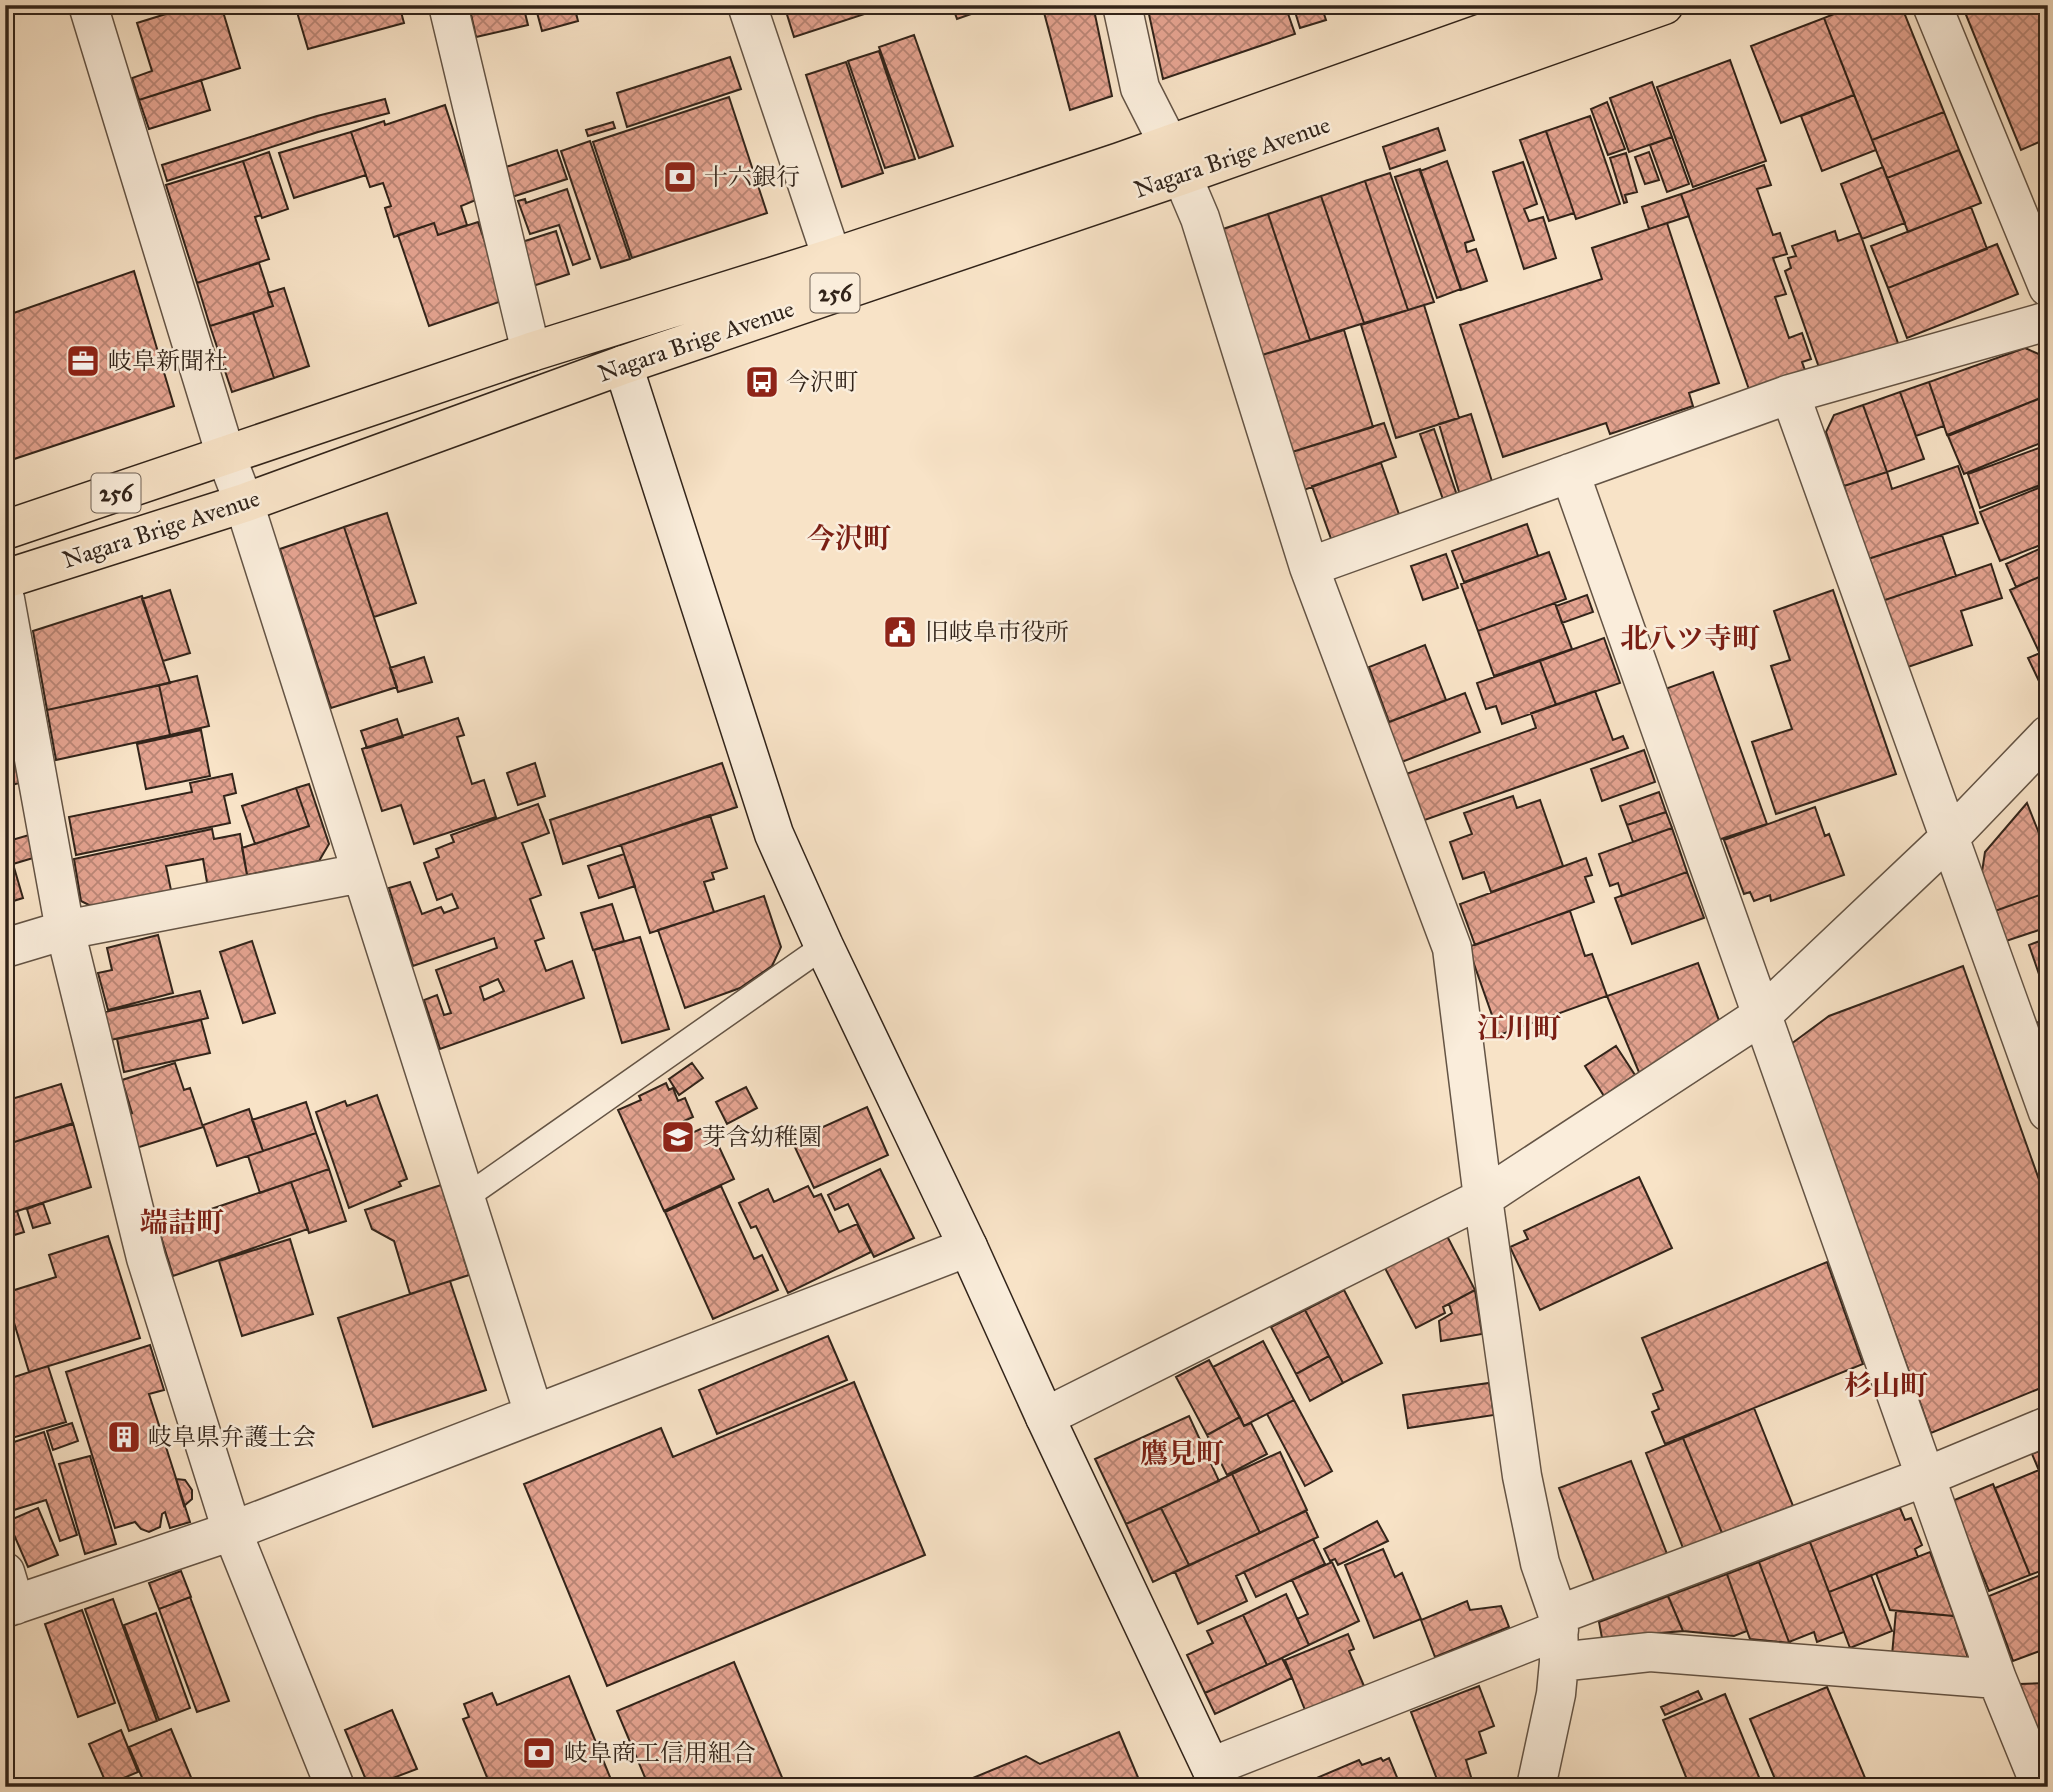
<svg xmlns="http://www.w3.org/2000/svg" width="2053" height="1792" font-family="'IM FELL Great Primer','Noto Serif JP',serif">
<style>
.building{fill:url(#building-cross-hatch);stroke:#32241a;stroke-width:2;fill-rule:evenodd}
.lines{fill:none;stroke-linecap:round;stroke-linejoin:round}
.lane-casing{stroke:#645445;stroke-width:27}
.street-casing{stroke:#645445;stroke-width:41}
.secondary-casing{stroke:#32241a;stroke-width:41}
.highway-casing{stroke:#32241a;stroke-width:41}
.lane{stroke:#faeddb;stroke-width:24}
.street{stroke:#faeddb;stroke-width:38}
.secondary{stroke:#faeddb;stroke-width:38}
.highway{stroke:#f8e3c7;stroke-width:38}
.labels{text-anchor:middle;stroke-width:5;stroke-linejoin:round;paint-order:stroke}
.shield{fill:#faeddb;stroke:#6e6054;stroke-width:2}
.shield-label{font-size:23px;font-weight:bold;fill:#32241a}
.street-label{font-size:24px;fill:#32241a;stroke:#faeddb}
.poi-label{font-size:24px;fill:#32241a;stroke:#faeddb;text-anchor:start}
.quarter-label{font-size:28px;font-weight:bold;fill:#7a1f14;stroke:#faeddb}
</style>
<defs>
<pattern id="building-cross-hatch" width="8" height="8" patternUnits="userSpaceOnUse" patternTransform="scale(1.75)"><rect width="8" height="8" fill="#e4a390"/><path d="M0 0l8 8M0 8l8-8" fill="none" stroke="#b98575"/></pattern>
</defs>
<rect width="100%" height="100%" fill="#f8e3c7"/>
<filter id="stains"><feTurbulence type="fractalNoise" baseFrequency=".00286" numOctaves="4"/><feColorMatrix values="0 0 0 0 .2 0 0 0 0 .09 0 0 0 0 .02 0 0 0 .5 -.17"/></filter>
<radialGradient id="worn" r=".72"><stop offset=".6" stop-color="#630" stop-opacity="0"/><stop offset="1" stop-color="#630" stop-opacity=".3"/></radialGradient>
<path class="building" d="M195 5H221L240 68 139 100 132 78 152 71 137 23Z
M324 5H379L381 14 400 8 404 23 308 49 297 12Z
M469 5H523L528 25 476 37Z
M535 5H574L578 21 542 31Z
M784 5H878L880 9 794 37Z
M952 5H997L957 19Z
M1042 5H1093L1112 96 1070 110Z
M1147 5H1285L1295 34 1163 79Z
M1293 5H1321L1326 20 1300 28Z
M1326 5H1340L1341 8 1328 12Z
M1856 5H1901L1944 112 1872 140 1824 18Z
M1962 5H2048V138L2021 150Z
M1824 18 1854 95 1781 123 1751 46Z
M914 35 953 146 919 158 879 47Z
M879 51 915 159 885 168 848 61Z
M730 57 741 89 627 127 617 93Z
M1730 60 1766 161 1693 187 1657 87Z
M846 62 883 173 842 187 806 75Z
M201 80 210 110 149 129 139 100Z
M1652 82 1672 137 1629 152 1610 98Z
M1854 95 1876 150 1822 171 1801 116Z
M729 97 767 213 632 258 593 142Z
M385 99 389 113 318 132 167 181 162 165 317 116Z
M1607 102 1625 149 1608 155 1591 109Z
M445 105 476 200 461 206 467 225 438 235 434 223 394 237 385 208 391 206 383 183 370 187 351 132 384 121 385 125Z
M1944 112 1959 150 1887 178 1872 140Z
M1590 116 1620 204 1576 219 1546 131Z
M613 122 615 128 588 136 586 130Z
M1438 128 1445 150 1390 169 1383 147Z
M1546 131 1574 213 1549 221 1520 140Z
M351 132 366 175 294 198 279 153Z
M1672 137 1689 184 1667 192 1650 145Z
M590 141 630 259 601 268 561 151Z
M557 150 567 179 512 197 503 168Z
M1959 150 1981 203 1908 232 1887 178Z
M269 152 288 209 262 218 243 161Z
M1649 152 1659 180 1645 184 1635 157Z
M1626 153 1637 192 1625 195 1627 202 1624 203 1610 158Z
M243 161 261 215 255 217 269 259 197 283 166 185Z
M1447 161 1474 240 1465 243 1467 252 1476 249 1487 281 1461 290 1420 171Z
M1523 162 1537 204 1524 209 1529 221 1543 217 1556 258 1524 269 1493 172Z
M1764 165 1771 185 1757 189 1773 235 1780 233 1787 254 1773 258 1786 294 1775 297 1789 338 1802 333 1811 359 1802 362 1809 381 1753 401 1681 194Z
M1883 167 1905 223 1862 239 1841 184Z
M1420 169 1461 289 1437 298 1395 177Z
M1390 173 1434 302 1408 310 1365 181Z
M1365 181 1408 310 1364 323 1321 196Z
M567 189 590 259 573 265 559 225 530 234 518 201 525 199 526 203Z
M1681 194 1689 216 1649 229 1642 207Z
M1321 196 1364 323 1310 340 1268 214Z
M1971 207 1987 249 1888 288 1871 246Z
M1268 214 1310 340 1259 356 1220 230Z
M478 222 505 300 429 326 398 235 434 223 438 235Z
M1667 223 1719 383 1689 393 1693 406 1610 434 1606 423 1503 457 1460 325 1602 279 1592 248Z
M556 231 569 274 533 286 522 242Z
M1835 231 1838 241 1860 233 1900 349 1822 376 1785 271 1791 268 1788 258 1796 256 1792 246Z
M1997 244 2018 294 1907 338 1888 288Z
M259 263 273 306 210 326 197 283Z
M134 271 174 406 5 462V316Z
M284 288 309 366 274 378 253 313 273 306 268 293Z
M1424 305 1459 418 1396 438 1361 325Z
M253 313 274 378 232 392 210 326Z
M1344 330 1373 427 1289 453 1259 356Z
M2025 348 2043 356 2048 367V395L1947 435 1929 382Z
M1929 382 1944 426 1916 436 1900 392Z
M1900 392 1924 459 1887 472 1863 405Z
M2048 395V440L1964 474 1948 436Z
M1863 405 1887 472 1844 486 1826 432 1834 415Z
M1471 414 1495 491 1462 502 1439 424Z
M1384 423 1396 457 1301 491 1289 453Z
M1434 429 1459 501 1445 505 1420 434Z
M2047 445 2048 482 1980 508 1968 474Z
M1381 463 1402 523 1334 547 1312 486Z
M1958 466 1978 523 1868 559 1844 486 1887 472 1892 489Z
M2048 484V542L2000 561 1980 512Z
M387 513 416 603 374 617 344 527Z
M1527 524 1538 556 1464 582 1452 551Z
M344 527 397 687 331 708 280 549Z
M1942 535 1956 576 1882 601 1868 559Z
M2048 545V573L2016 587 2006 564Z
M1549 552 1566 599 1478 631 1461 584Z
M1446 554 1458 588 1423 600 1411 566Z
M1991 564 2002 598 1961 611 1972 645 1905 668 1882 601Z
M2048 573V671L2010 590Z
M170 590 190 653 163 661 142 599Z
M1833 590 1896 774 1776 814 1752 742 1792 729 1771 666 1790 660 1774 611Z
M1587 595 1593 612 1562 623 1556 606Z
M142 596 170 683 47 710 33 631Z
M1555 603 1572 649 1494 676 1478 631Z
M1604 638 1620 683 1556 705 1540 661Z
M1425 645 1446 700 1389 722 1369 667Z
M2040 653 2048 671 2047 698 2028 658Z
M424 657 432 682 398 692 390 668Z
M1540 661 1556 705 1502 724 1496 706 1486 709 1477 683Z
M1713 672 1767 824 1718 840 1665 689Z
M197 676 209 726 170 735 159 685Z
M159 685 170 735 56 760 47 710Z
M1595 691 1613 740 1623 736 1628 748 1419 822 1403 775 1536 728 1531 713Z
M1465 693 1480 732 1399 763 1384 724Z
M5 702 19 783 5 787Z
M458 718 464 735 457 737 472 784 484 780 496 817 414 844 401 805 382 811 362 749Z
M397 719 403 737 367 748 361 731Z
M201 730 210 776 146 789 137 744Z
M1644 750 1655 782 1602 801 1591 769Z
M535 763 545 796 518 805 507 773Z
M722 763 737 807 563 864 550 820Z
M232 774 236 793 224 796 230 823 76 855 69 817 192 792 190 783Z
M309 784 329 844 319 861 247 875 242 848 309 826 296 788Z
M296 788 309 826 255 844 242 806Z
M1659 792 1666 812 1627 825 1620 806Z
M1513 796 1517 808 1540 800 1563 866 1491 892 1484 872 1463 879 1450 842 1472 834 1464 813Z
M2027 803 2048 856V892L1995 911 1982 872 1985 852Z
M538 804 549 833 522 843 541 895 530 899 544 938 535 941 546 971 572 961 584 998 440 1049 424 1000 437 995 444 1015 451 1013 436 970 497 948 494 938 413 966 389 888 410 882 422 914 441 907 444 913 458 908 452 894 437 900 424 863 439 857 436 849 454 842 451 835ZM498 979 504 991 484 1000 480 987Z
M1815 807 1825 836 1829 834 1844 875 1771 901 1770 895 1754 901 1750 892 1744 894 1724 840Z
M1666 812 1672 828 1633 842 1627 825Z
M710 815 727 868 712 873 714 879 704 882 714 912 650 933 621 845Z
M1672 828 1687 872 1622 896 1618 883 1610 886 1599 854Z
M212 829 214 839 240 834 248 880 208 888 203 859 166 866 172 895 97 909 81 901 74 859Z
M29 835 33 858 13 864 23 898 7 903 15 929 5 932V842Z
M624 854 635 886 599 898 588 866Z
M1586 858 1592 875 1585 877 1594 902 1475 945 1460 904Z
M1687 872 1704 918 1632 944 1615 898Z
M2048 892V938L2045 939 2042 929 2006 941 1995 911Z
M764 896 781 947 772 966 740 988 685 1008 658 930Z
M612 904 624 941 593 950 581 913Z
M1570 911 1585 956 1592 954 1607 996 1499 1035 1468 947Z
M158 935 173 993 108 1010 98 973 112 970 107 948Z
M640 937 669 1029 622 1043 594 950Z
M2048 938V981L2042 983 2029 945Z
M252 941 275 1013 243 1023 220 952Z
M1698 963 1721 1026 1641 1077 1607 996Z
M1963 966 2048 1205V1385L1931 1433 1791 1044 1829 1016Z
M200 991 208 1018 106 1041 100 1013Z
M2048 1019V1057L2036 1023Z
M201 1020 210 1053 124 1072 117 1039Z
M1616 1046 1635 1075 1604 1096 1585 1066Z
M175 1063 184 1090 190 1088 203 1127 133 1149 123 1116 132 1113 122 1080Z
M692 1063 703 1078 679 1095 669 1079Z
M666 1083 669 1090 673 1088 678 1101 685 1098 693 1117 684 1121 690 1134 709 1125 734 1179 664 1211 618 1110 641 1100 639 1096Z
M61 1084 73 1124 5 1145V1101Z
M746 1087 757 1108 727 1124 716 1102Z
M377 1095 407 1179 399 1182 401 1186 349 1208 316 1112 345 1101 347 1106Z
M306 1102 316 1133 263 1151 252 1120Z
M867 1107 888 1155 814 1188 792 1141Z
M249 1109 263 1151 217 1166 203 1125Z
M73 1123 91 1187 5 1215V1145Z
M316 1133 329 1169 260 1193 248 1156Z
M329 1169 346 1221 309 1233 291 1182Z
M880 1169 914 1238 874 1257 848 1204 835 1210 828 1195Z
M1639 1177 1672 1248 1540 1310 1510 1247 1528 1239 1524 1231Z
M291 1182 308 1229 173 1276 158 1227Z
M441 1185 469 1275 410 1294 394 1241 372 1229 365 1210Z
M721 1186 754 1259 762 1255 778 1290 713 1319 665 1212Z
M808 1186 814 1197 821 1194 839 1232 857 1224 871 1252 788 1293 756 1226 751 1228 739 1203 768 1189 774 1202Z
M43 1203 50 1223 33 1228 27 1209Z
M17 1211 24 1232 5 1238V1215Z
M108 1236 140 1338 29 1372 5 1293 56 1277 49 1255Z
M1447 1236 1475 1290 1443 1307 1445 1313 1416 1328 1385 1268Z
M290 1239 313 1314 242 1336 219 1261Z
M1827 1262 1863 1364 1665 1444 1652 1412 1659 1409 1653 1394 1663 1390 1642 1338Z
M450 1281 486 1390 373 1427 338 1318Z
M1344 1290 1382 1363 1343 1383 1305 1310Z
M1475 1290 1482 1334 1441 1341 1439 1321 1452 1313 1449 1304Z
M1305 1310 1329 1356 1296 1374 1271 1327Z
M828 1336 847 1380 717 1434 699 1390Z
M1263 1341 1294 1400 1244 1426 1213 1367Z
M150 1345 164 1390 149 1394 190 1522 170 1528 165 1512 162 1514 160 1527 149 1532 141 1529 135 1522 115 1528 66 1372Z
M1329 1356 1343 1383 1310 1401 1296 1374Z
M1209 1360 1240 1417 1207 1435 1176 1377Z
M48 1366 66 1422 5 1440V1380Z
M854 1382 925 1555 607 1686 524 1484 661 1428 673 1457Z
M1489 1383 1494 1415 1408 1428 1403 1395Z
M1294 1400 1332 1471 1305 1486 1267 1414Z
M1754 1408 1793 1506 1722 1533 1683 1438Z
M1189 1416 1219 1481 1126 1524 1095 1459Z
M1240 1417 1244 1426 1251 1423 1267 1454 1227 1475 1207 1435Z
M72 1423 78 1441 53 1450 47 1431Z
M44 1432 77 1535 60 1541 46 1500 14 1510 5 1483V1445Z
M1683 1438 1722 1533 1683 1548 1646 1453Z
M2048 1447V1492L2032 1454Z
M1280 1452 1307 1510 1260 1533 1232 1474Z
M90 1456 116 1544 85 1554 59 1464Z
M1631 1461 1667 1554 1594 1581 1559 1488Z
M2039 1470 2048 1492V1568L2030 1575 1995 1488Z
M1232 1474 1260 1533 1189 1565 1161 1508Z
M176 1479 185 1480 192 1490V1499L184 1506Z
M1993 1484 2030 1575 1989 1591 1952 1501Z
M38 1508 58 1555 28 1567 8 1521Z
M1161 1508 1189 1565 1153 1582 1126 1524Z
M1900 1508 1905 1520 1911 1518 1922 1545 1915 1549 1918 1557 1829 1592 1810 1542Z
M1306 1511 1318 1537 1236 1576 1247 1601 1198 1624 1175 1572Z
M1377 1521 1388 1541 1338 1565 1335 1559 1330 1561 1324 1549Z
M1313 1539 1325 1564 1256 1597 1244 1572Z
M1810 1542 1844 1632 1817 1642 1814 1632 1789 1642 1759 1562Z
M1383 1549 1395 1577 1402 1573 1421 1619 1374 1638 1345 1565Z
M1930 1552 1954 1616 1890 1610 1876 1573Z
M1332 1562 1359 1621 1309 1645 1297 1619 1308 1614 1292 1580Z
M1759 1562 1789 1642 1790 1643 1750 1639 1727 1574Z
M181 1571 191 1597 159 1609 149 1583Z
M2048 1572V1656L2045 1649 2013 1661 1989 1596Z
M1727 1574 1747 1631 1734 1636 1683 1631 1668 1596Z
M1871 1575 1892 1631 1850 1648 1829 1592Z
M1286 1594 1309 1645 1267 1665 1243 1615Z
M1668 1596 1683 1631 1602 1638 1599 1622Z
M190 1597 229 1701 197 1712 159 1609Z
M113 1599 157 1721 129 1731 85 1609Z
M1467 1601 1470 1610 1501 1606 1509 1627 1435 1657 1421 1620Z
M82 1610 115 1703 78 1717 45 1624Z
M1896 1611 1954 1616 1970 1664 1892 1655Z
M156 1613 190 1708 159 1720 124 1625Z
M1243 1615 1267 1665 1205 1693 1187 1655 1213 1643 1207 1631Z
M1348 1634 1354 1649 1349 1651 1364 1686 1305 1710 1285 1660Z
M1282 1658 1292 1678 1215 1714 1205 1693Z
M734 1662 786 1787H649L617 1711Z
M569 1676 614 1787H491L463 1719 469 1717 464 1704 492 1693 497 1705Z
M2048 1683V1725L2036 1729 2020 1684Z
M1479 1686 1494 1726 1479 1732 1486 1753 1466 1760 1474 1787H1440L1411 1712Z
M1827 1687 1868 1785 1771 1787 1768 1782 1775 1779 1750 1719Z
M1698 1691 1702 1699 1665 1715 1661 1707Z
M1725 1694 1763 1787H1690L1663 1720Z
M392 1710 417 1769 369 1787 345 1730Z
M171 1729 195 1787H146L129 1747Z
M121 1730 138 1772 107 1785 89 1744Z
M1119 1732 1142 1787H951L1026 1756 1040 1764Z
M1381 1758 1383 1761 1389 1758 1401 1787H1305V1783L1359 1760 1362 1765Z
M119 1780 122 1787H104L107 1785Z"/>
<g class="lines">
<defs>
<path id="lane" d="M466 1197 824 946"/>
<path id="street" d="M88 5 226 456 244 503 534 1414
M448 5 531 352
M747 5 832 258
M1122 5 1140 88 1169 145 1200 218 1309 567 1452 948 1483 1198 1522 1476 1540 1563 1558 1615 1559 1662 1556 1694 1536 1787
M1932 5 2048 287
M1790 394 2048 1112
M1570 473 1997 1679 2041 1787
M1309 567 1790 394 2048 321
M5 599 65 930 146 1258 232 1531 335 1787
M5 948 65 930 361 873
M1045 1417 1483 1198 1762 1015 1949 838 2048 735
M5 1572 15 1605
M5 1608 232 1531 968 1247
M1558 1615 1925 1477 2048 1426
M1559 1662 1650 1652 1997 1679
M1211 1767 1559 1630"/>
<path id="secondary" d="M623 365 774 834 824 946 968 1247 1045 1417 1220 1787"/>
<path id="highway" d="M5 530 531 352 832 258 1120 162 1562 5
M5 579 244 503 623 365 1183 175 1664 5"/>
</defs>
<use href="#lane" class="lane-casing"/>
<use href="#street" class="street-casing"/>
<use href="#secondary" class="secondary-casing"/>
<use href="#highway" class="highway-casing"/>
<use href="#lane" class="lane"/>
<use href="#street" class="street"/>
<use href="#secondary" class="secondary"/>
<use href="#highway" class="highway"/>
</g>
<defs>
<symbol id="bank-square" viewBox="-11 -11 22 22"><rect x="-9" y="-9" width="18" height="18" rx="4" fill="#8f2418" stroke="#faeddb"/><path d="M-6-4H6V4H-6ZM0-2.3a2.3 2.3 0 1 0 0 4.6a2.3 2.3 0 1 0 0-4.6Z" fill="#fff"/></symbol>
<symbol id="office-square" viewBox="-11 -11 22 22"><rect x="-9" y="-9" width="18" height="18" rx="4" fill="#8f2418" stroke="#faeddb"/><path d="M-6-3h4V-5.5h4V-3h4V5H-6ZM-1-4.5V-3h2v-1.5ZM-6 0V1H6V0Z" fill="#fff"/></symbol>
<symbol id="bus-square" viewBox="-11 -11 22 22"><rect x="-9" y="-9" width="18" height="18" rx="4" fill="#8f2418" stroke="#faeddb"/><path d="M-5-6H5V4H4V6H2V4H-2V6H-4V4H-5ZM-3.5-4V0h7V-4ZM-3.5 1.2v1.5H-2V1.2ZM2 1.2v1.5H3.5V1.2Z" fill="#fff"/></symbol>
<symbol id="civic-square" viewBox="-11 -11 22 22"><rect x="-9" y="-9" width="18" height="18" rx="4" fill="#8f2418" stroke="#faeddb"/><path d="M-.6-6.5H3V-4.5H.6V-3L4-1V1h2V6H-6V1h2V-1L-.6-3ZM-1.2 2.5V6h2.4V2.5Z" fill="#fff"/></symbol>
<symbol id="school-square" viewBox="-11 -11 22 22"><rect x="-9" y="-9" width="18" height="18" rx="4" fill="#8f2418" stroke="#faeddb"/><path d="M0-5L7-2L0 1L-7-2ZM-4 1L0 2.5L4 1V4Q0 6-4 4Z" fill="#fff"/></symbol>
<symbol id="building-square" viewBox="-11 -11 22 22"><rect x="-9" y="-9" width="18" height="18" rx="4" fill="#8f2418" stroke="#faeddb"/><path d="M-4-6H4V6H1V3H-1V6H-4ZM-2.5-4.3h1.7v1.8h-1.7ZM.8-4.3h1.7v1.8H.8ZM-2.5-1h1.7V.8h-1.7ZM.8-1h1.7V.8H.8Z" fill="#fff"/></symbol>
</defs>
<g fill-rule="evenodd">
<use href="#bank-square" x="661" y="158" width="38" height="38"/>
<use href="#office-square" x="64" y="342" width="38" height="38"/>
<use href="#bus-square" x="743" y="363" width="38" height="38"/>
<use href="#civic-square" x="881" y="613" width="38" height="38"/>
<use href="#school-square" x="659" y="1118" width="38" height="38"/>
<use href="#building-square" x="105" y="1418" width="38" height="38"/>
<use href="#bank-square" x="520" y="1734" width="38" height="38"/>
</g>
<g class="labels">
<g class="shield">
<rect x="810.5" y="273.5" width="49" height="39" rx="5"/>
<rect x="91.5" y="473.5" width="49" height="39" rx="5"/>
</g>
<g class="shield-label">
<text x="835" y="301">256</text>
<text x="116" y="501">256</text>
</g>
<g class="street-label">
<text transform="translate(1232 157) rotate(-19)" y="8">Nagara Brige Avenue</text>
<text transform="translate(696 341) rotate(-19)" y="8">Nagara Brige Avenue</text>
<text transform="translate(161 529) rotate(-18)" y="8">Nagara Brige Avenue</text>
</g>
<g class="poi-label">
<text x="704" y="185">十六銀行</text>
<text x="108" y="369">岐阜新聞社</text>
<text x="786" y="390">今沢町</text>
<text x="925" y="640">旧岐阜市役所</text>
<text x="702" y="1145">芽含幼稚園</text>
<text x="148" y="1445">岐阜県弁護士会</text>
<text x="564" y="1761">岐阜商工信用組合</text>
</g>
<g class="quarter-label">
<text x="849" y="548">今沢町</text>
<text x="1690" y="648">北八ツ寺町</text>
<text x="1519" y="1038">江川町</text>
<text x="182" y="1232">端詰町</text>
<text x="1886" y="1395">杉山町</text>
<text x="1182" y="1463">鷹見町</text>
</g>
</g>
<rect width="2053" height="1792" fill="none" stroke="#f8e3c7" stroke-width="28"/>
<rect x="7" y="7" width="2039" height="1778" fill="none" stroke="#32241a" stroke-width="3.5"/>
<rect x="14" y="14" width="2025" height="1764" fill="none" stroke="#32241a" stroke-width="2"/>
<rect width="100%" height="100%" filter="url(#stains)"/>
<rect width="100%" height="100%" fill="url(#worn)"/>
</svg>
